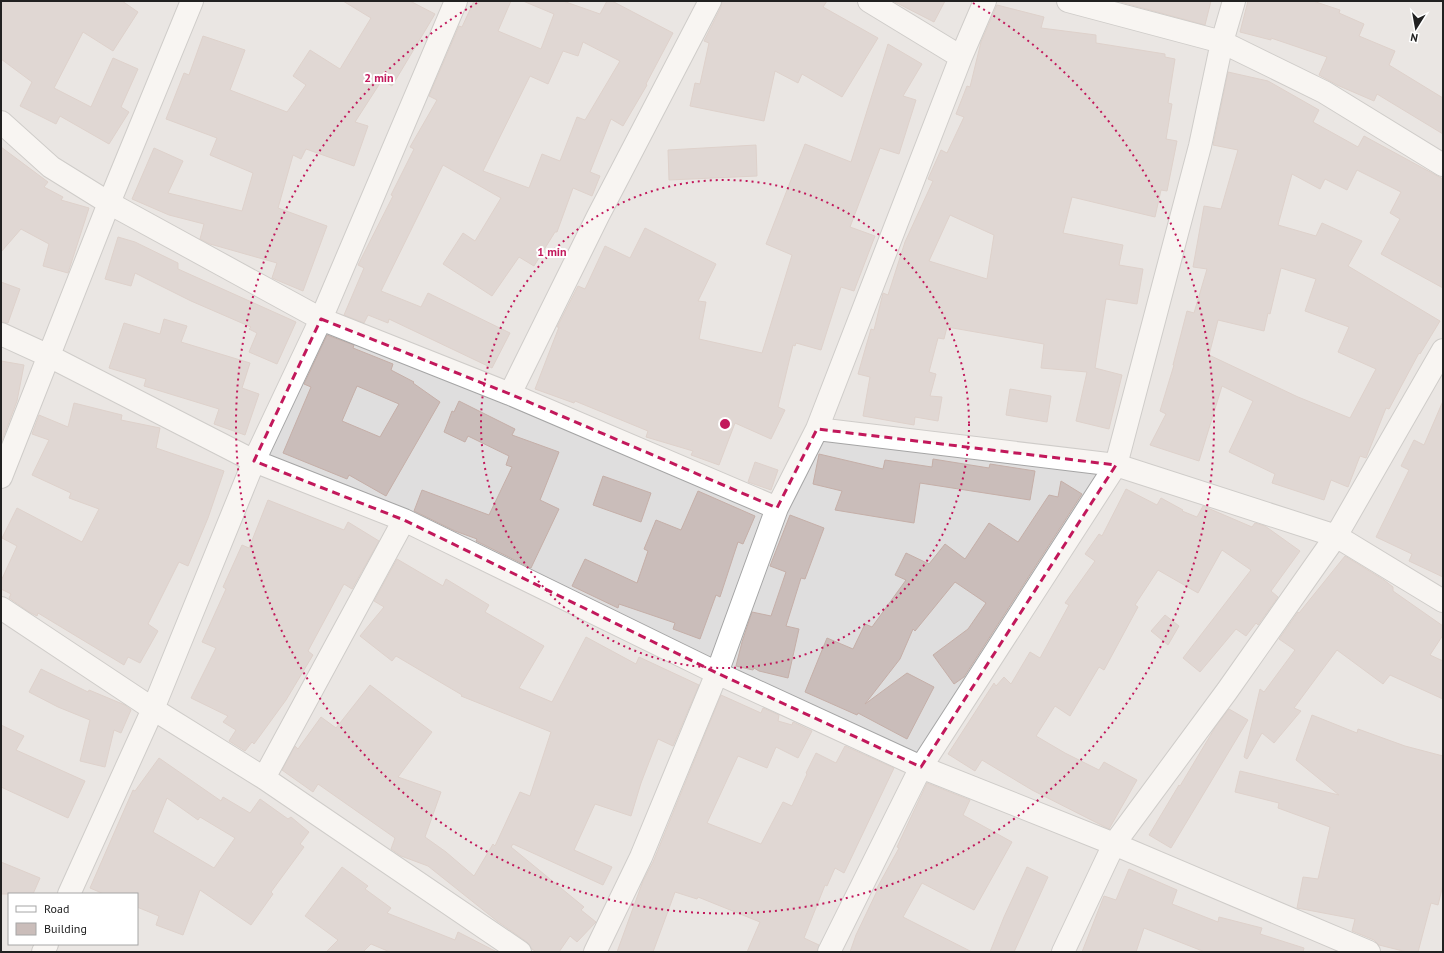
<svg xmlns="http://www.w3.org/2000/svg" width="1444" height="953" font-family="'PT Sans',sans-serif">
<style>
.residential{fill:#dfdede;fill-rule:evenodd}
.building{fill:#cabdba;stroke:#c5afa8;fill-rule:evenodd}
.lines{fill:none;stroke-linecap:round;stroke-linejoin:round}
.minor-casing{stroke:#a5a5a5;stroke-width:24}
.minor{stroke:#fff;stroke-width:22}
.marked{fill:none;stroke:#c2185b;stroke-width:3;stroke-dasharray:8 5;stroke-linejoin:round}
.ring{fill:none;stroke:#c2185b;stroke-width:2;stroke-dasharray:2 4}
.centre{fill:#c2185b;stroke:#fff;stroke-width:2}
.ring-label{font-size:12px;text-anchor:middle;font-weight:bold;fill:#c2185b;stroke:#fff;stroke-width:4;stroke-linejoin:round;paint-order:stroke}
</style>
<rect width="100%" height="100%" fill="#f2ece7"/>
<path class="residential" d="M1 1H1443V952H1ZM9 894H137V944H9Z"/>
<path class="building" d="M1 1H122L138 12 113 51 83 32 54 88 91 107 113 58 138 69 121 107 129 112 109 144 60 116 56 124 20 106 32 82 1 59Z
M343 1H410L435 14 392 86 382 80 355 122 368 126 354 166 306 149 301 159 293 155 278 208 327 226 303 291 272 278 277 263 210 244 200 239 204 224 169 215 132 199 154 148 183 161 168 193 242 211 253 173 210 155 217 138 166 119 184 73 189 75 203 36 245 50 230 90 287 112 306 85 293 76 310 50 340 69 371 18Z
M474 1H511L498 31 541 49 554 14 523 1H563L600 14 607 1H612L673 33 646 84 647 85 623 126 611 119 590 172 600 176 592 196 573 188 557 232H555L534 266 519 257 492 296 443 264 463 233 475 241 501 198 443 165 381 291 421 307 428 293 510 333 492 368 389 319 388 323 368 315 364 323 344 315 364 268 358 265 393 196 391 195 414 149 410 147 437 100 429 96 459 26 462 27ZM583 42 620 61 585 120 577 117 560 161 542 154 529 188 483 171 530 76 548 84 563 51 578 56Z
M722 1H827L823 7 878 38 842 97 802 74 798 83 775 71 764 121 690 106 695 83 700 84 709 43 704 41 721 7Z
M893 1H945L934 22Z
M1117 1H1211L1205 25Z
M1248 1H1313L1340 10 1339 13 1364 24 1359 36 1395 51 1389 65 1443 98V134L1377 94 1374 101 1337 85 1319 75 1327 57 1271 38V40L1240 32Z
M997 5 1044 17 1041 28 1096 35V43L1165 54V57L1175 59 1168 103 1172 104 1166 139 1177 141 1167 191 1161 190 1155 217 1072 197 1063 233 1123 245 1119 265 1143 269 1137 304 1106 299 1095 368 1122 375 1109 429 1076 421 1087 372 1041 368 1044 344 947 327 944 339 938 338 929 372 936 374 930 396 942 397 938 421 915 417 914 425 863 416 870 377 858 374 871 329 874 330 883 293 888 295 905 242 933 181 928 179 941 150 947 153 964 117 956 114 967 86 970 87 981 42ZM950 215 994 235 987 279 929 261Z
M888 44 922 64 903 96 916 100 899 154 880 148 850 227 875 236 854 291 841 287 821 350 796 343 795 346 793 345 778 407 785 410 771 439 735 423 719 465 691 455 693 451 646 437 648 431 575 401 574 403 535 389 559 327H557L578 286 585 289 605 246 630 258 645 228 716 264 698 301 706 302 699 339 762 353 792 255 766 244 805 144 851 162Z
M1228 72 1268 81 1319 110 1313 122 1358 147 1364 136 1443 179V288L1381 254 1400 219 1390 213 1401 192 1357 170 1347 190 1325 179 1320 189 1292 174 1278 225 1316 236 1322 223 1362 241 1348 266 1440 321 1420 354 1419 353 1389 409 1386 408 1366 458 1360 456 1348 487 1331 480 1324 500 1272 483 1275 474 1229 452 1253 401 1222 386 1199 461 1150 445 1166 414 1160 411 1174 365H1173L1187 311 1194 313 1207 269 1193 267 1204 206 1221 209 1238 150 1213 145ZM1281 268 1316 279 1305 311 1349 327 1338 352 1376 369 1350 418 1298 397 1209 355 1218 320 1264 331 1268 313 1270 314Z
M756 145 757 176 669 180 668 150Z
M1 147 48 182 44 187 63 197 61 200 89 208 68 273 43 266 49 244 21 229 1 252Z
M118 237 135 242 178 263V269L296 322 277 364 249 352 257 333 249 329 251 327 191 301 135 273 131 286 105 279Z
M1 282 20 289 8 323 1 322Z
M164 319 187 326 181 342 250 363 242 388 259 394 245 435 214 424 219 409 144 386 146 379 109 368 124 323 160 334Z
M327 335 354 345 353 348 393 364 391 370 414 382 413 383 440 402 386 496 349 475 347 479 283 453 311 387 304 384ZM357 386 399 404 380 437 342 421Z
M1 361 24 365 17 401 1 443Z
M1010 389 1051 396 1047 422 1006 415Z
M459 401 515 429 512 435 559 452 540 500 559 509 531 568 476 541 477 539 455 531 414 511 422 490 489 515 512 467 506 465 509 456 468 436 465 442 444 432 452 411 454 412Z
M1443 401V577L1409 561 1412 554 1376 537 1409 470 1401 466 1414 440 1424 445Z
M74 403 122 415 121 420 160 428 156 448 224 471 208 518 188 566 179 562 148 624 158 631 140 663 128 657 124 665 38 613 37 616 29 612 9 598 11 594 1 589V581L17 546 2 538 17 508 82 542 99 509 69 498 71 493 32 475 49 440 32 434 39 415 68 427Z
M819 454 883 469 885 460 932 467 933 459 989 468 990 464 1035 471 1030 500 920 483 914 523 835 510 842 491 813 484Z
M755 462 778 470 771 490 748 482Z
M603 476 651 493 641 522 593 505Z
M1061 481 1082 494 964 677 954 684 933 655 968 629 986 603 955 582 915 631 913 629 900 659 865 704 907 673 934 687 907 739 858 713 857 715 805 692 827 638 853 649 865 624 872 627 906 580 895 575 906 553 929 564 945 544 965 559 989 523 1018 542 1049 495 1058 497Z
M1126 489 1157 505 1161 498 1183 510 1182 511 1197 517 1203 506 1252 527 1255 523 1265 526 1300 551 1271 591 1278 597 1258 625 1256 623 1246 636 1236 629 1200 672 1183 658 1251 570 1222 550 1198 593 1158 570 1135 605 1138 607 1104 670 1099 667 1070 716 1055 706 1036 736 1065 753 1099 770 1104 762 1137 780 1109 829 1032 790 982 760 975 771 948 754 994 683 996 686 1004 677 1011 684 1030 652 1040 658 1069 605 1065 603 1095 561 1085 554 1099 534 1102 536Z
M698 491 755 516 743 544 738 542 720 597 716 595 700 639 673 629 675 623 619 604 618 608 572 586 585 559 637 583 648 551 644 549 656 520 681 530Z
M268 500 344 530 348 522 379 541 352 589 344 584 308 651 313 655 286 700 254 744 252 742 245 751 229 741 236 730 223 722 228 716 191 698 216 648 202 642 226 589 223 587 242 545 249 548Z
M790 515 824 528 805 579 801 578 786 626 799 629 788 678 759 671 754 668 753 670 736 666 742 642 752 612 771 616 786 572 770 566Z
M1345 556 1384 580 1393 587V591L1443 626V635L1430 655 1443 661V699L1390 675 1383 684 1337 650 1294 708 1301 711 1274 743 1262 733 1247 759 1244 757 1260 689 1264 692 1295 650 1279 639 1298 612 1299 613Z
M397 559 443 586 446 579 489 605 485 612 544 646 519 688 552 702 586 637 636 664 639 657 699 685 673 746 658 739 641 783 631 816 595 804 574 850 612 867 603 885 513 844 511 847 584 907 581 910 596 922 577 942 570 936 559 952H536L532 949 527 942 497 921 428 866 401 856 391 849 395 838 318 784 313 792 282 770 295 746 298 749 321 717 336 728 370 685 432 732 398 777 441 792 425 837 446 852 474 876 493 844 495 846 520 792 530 796 551 732 461 696 462 695 396 656 392 661 360 636 384 607 374 601Z
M1165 615 1179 626 1168 645 1151 631Z
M41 669 88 692 89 690 125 705 131 710 121 733 114 730 105 767 80 761 90 720 58 707 29 692Z
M721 695 761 713 763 708 779 715 778 721 792 725 793 722 812 731 798 758 776 747 767 768 738 756 707 823 761 844 783 802 792 806 807 774 806 773 816 753 836 763 845 746 894 768 844 873 835 868 827 886 825 885 804 938 819 945 817 952H747L760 922 698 897 697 899 675 892 653 952H617L643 881 653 862Z
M1229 709 1248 720 1171 848 1149 835 1179 785 1180 786 1216 726Z
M1312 715 1357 733 1358 729 1405 746 1443 756V885L1438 905 1431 903 1418 952H1407L1379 945 1374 940 1352 931 1355 919 1297 908 1303 877 1318 879 1330 827 1278 808 1279 803 1235 792 1240 771 1339 795 1296 760Z
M1 725 24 736 16 750 85 781 68 818 1 787Z
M159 758 221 801 223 797 250 813 260 799 288 819 291 817 309 832 300 844 304 847 271 892 273 894 251 925 200 890 183 935 156 925 159 916 137 907V894H104L90 888 133 790 135 791ZM167 798 198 820 200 817 235 838 214 868 153 832Z
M927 783 970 800 963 815 1012 842 974 910 922 883 903 917 972 952H850L856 935 878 889 877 888 899 848 897 847Z
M1 862 40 878 33 894H1Z
M342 867 368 886 365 889 391 908 387 913 455 940 458 932 497 952H390L371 944 363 952H326L338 940 305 916Z
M1027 867 1048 877 1014 952H990L1004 917Z
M1129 869 1177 890 1172 904 1218 922 1219 917 1262 928 1260 934 1304 948 1303 952H1205L1144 928 1136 952H1082L1104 896 1116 900Z"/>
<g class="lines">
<defs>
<path id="minor" d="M869 1 961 57
M1068 1 1222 42 1324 92 1443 165
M1 122 51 167 109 203 321 319 510 394 777 508
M1 334 49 356 254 461 404 520 717 673 921 767 1114 844 1369 952
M510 394 598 216 710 1
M817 429 1116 465 1336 536 1443 601
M1 477 109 203 192 1
M1 608 153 709 264 778 520 952
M264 778 404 520
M69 894 153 709 254 461 321 319 456 1
M43 952 47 944
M595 952 641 857 717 673 777 508 817 429 961 57 985 1
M829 952 921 767 1116 465 1200 146 1222 42 1234 1
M1063 952 1114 844 1227 691 1336 536 1443 350"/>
</defs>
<use href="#minor" class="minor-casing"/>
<use href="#minor" class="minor"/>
</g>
<path d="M0 0H1444V953H0ZM321 319 510 394 777 508 817 429 1116 465 921 767 717 673 404 520 254 461Z" fill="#f2ece7" fill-opacity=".55" fill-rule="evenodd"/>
<path class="marked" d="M321 319 510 394 777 508 817 429 1116 465 921 767 717 673 404 520 254 461Z"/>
<g class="ring">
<circle cx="725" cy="424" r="244"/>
<path d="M973 3A489 489 0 1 1 477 3"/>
</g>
<circle cx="725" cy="424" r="6" class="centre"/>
<g class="ring-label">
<text x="379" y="82">2 min</text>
<text x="552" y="256">1 min</text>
</g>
<rect width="1444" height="953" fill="none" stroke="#212121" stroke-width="4"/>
<rect x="8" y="893" width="130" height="52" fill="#ffffff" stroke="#a6a6a6"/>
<rect x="16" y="906" width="20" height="6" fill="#ffffff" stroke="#a6a6a6"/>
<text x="44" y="913" font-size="12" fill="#212121">Road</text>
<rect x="16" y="923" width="20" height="12" fill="#cabdba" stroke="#a6a6a6"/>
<text x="44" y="933" font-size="12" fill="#212121">Building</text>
<g transform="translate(1416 28) rotate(191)" stroke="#ffffff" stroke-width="3" paint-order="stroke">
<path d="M0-3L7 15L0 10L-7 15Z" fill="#212121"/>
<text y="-6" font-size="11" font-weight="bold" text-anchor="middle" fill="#212121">N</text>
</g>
</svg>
